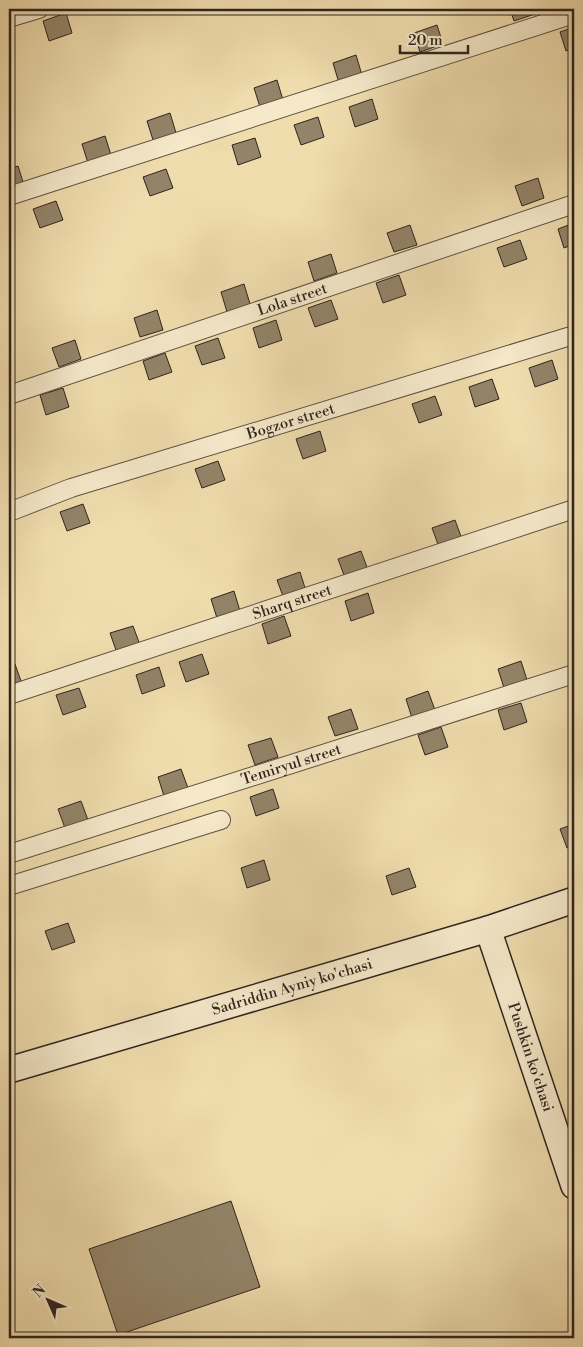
<svg xmlns="http://www.w3.org/2000/svg" width="583" height="1347" font-family="'Libre Bodoni',serif">
<style>
.building{fill:#938469;stroke:#2f241e}
.lines{fill:none;stroke-linecap:round;stroke-linejoin:round}
.street-casing{stroke:#5f5242;stroke-width:20}
.secondary-casing{stroke:#2f241e;stroke-width:28}
.street{stroke:#f5e9ca;stroke-width:18}
.secondary{stroke:#f5e9ca;stroke-width:25}
.labels{text-anchor:middle;stroke-width:4;stroke-linejoin:round;paint-order:stroke}
.street-label{font-size:15px;fill:#2f241e;stroke:#f5e9ca}
</style>
<rect width="100%" height="100%" fill="#f0ddae"/>
<filter id="stains"><feTurbulence type="fractalNoise" baseFrequency=".004" numOctaves="4"/><feColorMatrix values="0 0 0 0 .2 0 0 0 0 .09 0 0 0 0 .02 0 0 0 .5 -.17"/></filter>
<radialGradient id="worn" r=".72"><stop offset=".6" stop-color="#630" stop-opacity="0"/><stop offset="1" stop-color="#630" stop-opacity=".3"/></radialGradient>
<path class="building" d="M510 9H536L538 13 514 21Z
M66 13 72 33 49 41 43 21Z
M437 25 443 44 420 52 414 33Z
M574 27V48L566 51 560 32Z
M356 55 362 75 339 83 333 63Z
M277 80 283 100 260 107 254 88Z
M372 99 378 119 355 127 349 107Z
M170 113 176 133 153 140 147 121Z
M318 117 324 137 301 145 294 125Z
M105 136 111 155 88 163 82 144Z
M255 138 261 157 238 165 232 145Z
M18 166 24 185 9 191V169Z
M166 169 173 188 150 196 143 177Z
M538 178 544 198 522 206 515 186Z
M56 201 63 220 40 228 33 209Z
M574 223V244L564 248 558 229Z
M410 225 417 245 394 252 387 233Z
M520 240 527 259 504 267 497 248Z
M331 254 337 273 314 281 308 262Z
M399 275 406 295 383 303 376 283Z
M244 284 250 304 227 312 221 292Z
M331 300 338 319 315 327 308 308Z
M157 310 163 330 140 337 134 318Z
M276 320 282 340 259 348 253 328Z
M218 338 225 358 202 365 195 346Z
M75 340 81 359 59 367 52 348Z
M165 353 172 372 149 380 143 361Z
M552 360 558 379 535 387 529 368Z
M492 379 499 399 475 407 469 387Z
M63 388 69 407 46 415 40 395Z
M435 396 442 415 419 423 412 404Z
M320 431 326 451 303 459 296 439Z
M218 461 225 480 202 488 195 469Z
M83 504 90 523 67 531 60 512Z
M455 520 462 539 439 547 432 528Z
M361 551 368 570 345 578 338 559Z
M300 572 306 591 284 599 277 580Z
M234 591 240 611 217 618 211 599Z
M368 593 374 613 351 621 345 601Z
M284 616 291 636 268 644 262 624Z
M133 626 140 645 117 653 110 633Z
M202 654 209 674 186 682 179 662Z
M521 661 527 680 504 688 498 669Z
M15 664 22 684 9 688V666Z
M159 667 165 686 142 694 136 675Z
M79 688 86 707 63 715 56 695Z
M428 691 435 710 412 718 406 699Z
M521 703 527 722 504 730 498 710Z
M351 709 358 729 335 736 328 717Z
M441 727 448 747 425 755 418 735Z
M271 738 278 757 255 765 248 745Z
M181 769 188 788 164 796 158 777Z
M273 789 279 808 256 816 250 797Z
M81 801 88 820 65 828 58 809Z
M574 824V845L567 848 560 829Z
M264 860 270 880 247 888 241 868Z
M409 868 416 887 392 895 386 876Z
M68 923 75 942 52 950 45 931Z
M231 1201 260 1287 118 1335 89 1249Z"/>
<g class="lines">
<defs>
<g id="street">
<path d="M9 18 39 9"/>
<path d="M9 196 574 14"/>
<path id="s1" d="M9 395 574 204"/>
<path id="s2" d="M9 512 71 488 574 335"/>
<path id="s3" d="M9 695 574 509"/>
<path id="s4" d="M9 854 574 674"/>
<path d="M9 886 221 820"/>
</g>
<g id="secondary">
<path id="s5" d="M488 929 574 1186"/>
<path id="s6" d="M9 1070 488 929 574 900"/>
</g>
</defs>
<use href="#street" class="street-casing"/>
<use href="#secondary" class="secondary-casing"/>
<use href="#street" class="street"/>
<use href="#secondary" class="secondary"/>
</g>
<g class="labels">
<g class="street-label">
<text dy="5" stroke="none"><textPath href="#s1" startOffset="299">Lola street</textPath></text>
<text dy="5" stroke="none"><textPath href="#s2" startOffset="296">Bogzor street</textPath></text>
<text dy="5" stroke="none"><textPath href="#s3" startOffset="298">Sharq street</textPath></text>
<text dy="5" stroke="none"><textPath href="#s4" startOffset="296">Temiryul street</textPath></text>
<text dy="5" stroke="none"><textPath href="#s6" startOffset="295">Sadriddin Ayniy ko'chasi</textPath></text>
<text dy="5" stroke="none"><textPath href="#s5" startOffset="135">Pushkin ko'chasi</textPath></text>
</g>
</g>
<rect width="583" height="1347" fill="none" stroke="#f0ddae" stroke-width="30"/>
<rect x="10" y="10" width="563" height="1327" fill="none" stroke="#2f241e" stroke-width="2.5"/>
<rect x="15" y="15" width="553" height="1317" fill="none" stroke="#2f241e"/>
<g transform="translate(48 1300) rotate(315)" stroke="#f5e9ca" stroke-width="4" paint-order="stroke">
<path d="M0-4L9 19L0 12L-9 19Z" fill="#2f241e"/>
<text y="-8" font-size="14" font-weight="bold" text-anchor="middle" fill="#2f241e">N</text>
</g>
<path d="M400 45v8h68v-8" fill="none" stroke="#2f241e" stroke-width="2.5"/>
<text x="408" y="45" font-size="15" fill="#2f241e" stroke="#f5e9ca" stroke-width="4" paint-order="stroke">20 m</text>
<rect width="100%" height="100%" filter="url(#stains)"/>
<rect width="100%" height="100%" fill="url(#worn)"/>
</svg>
